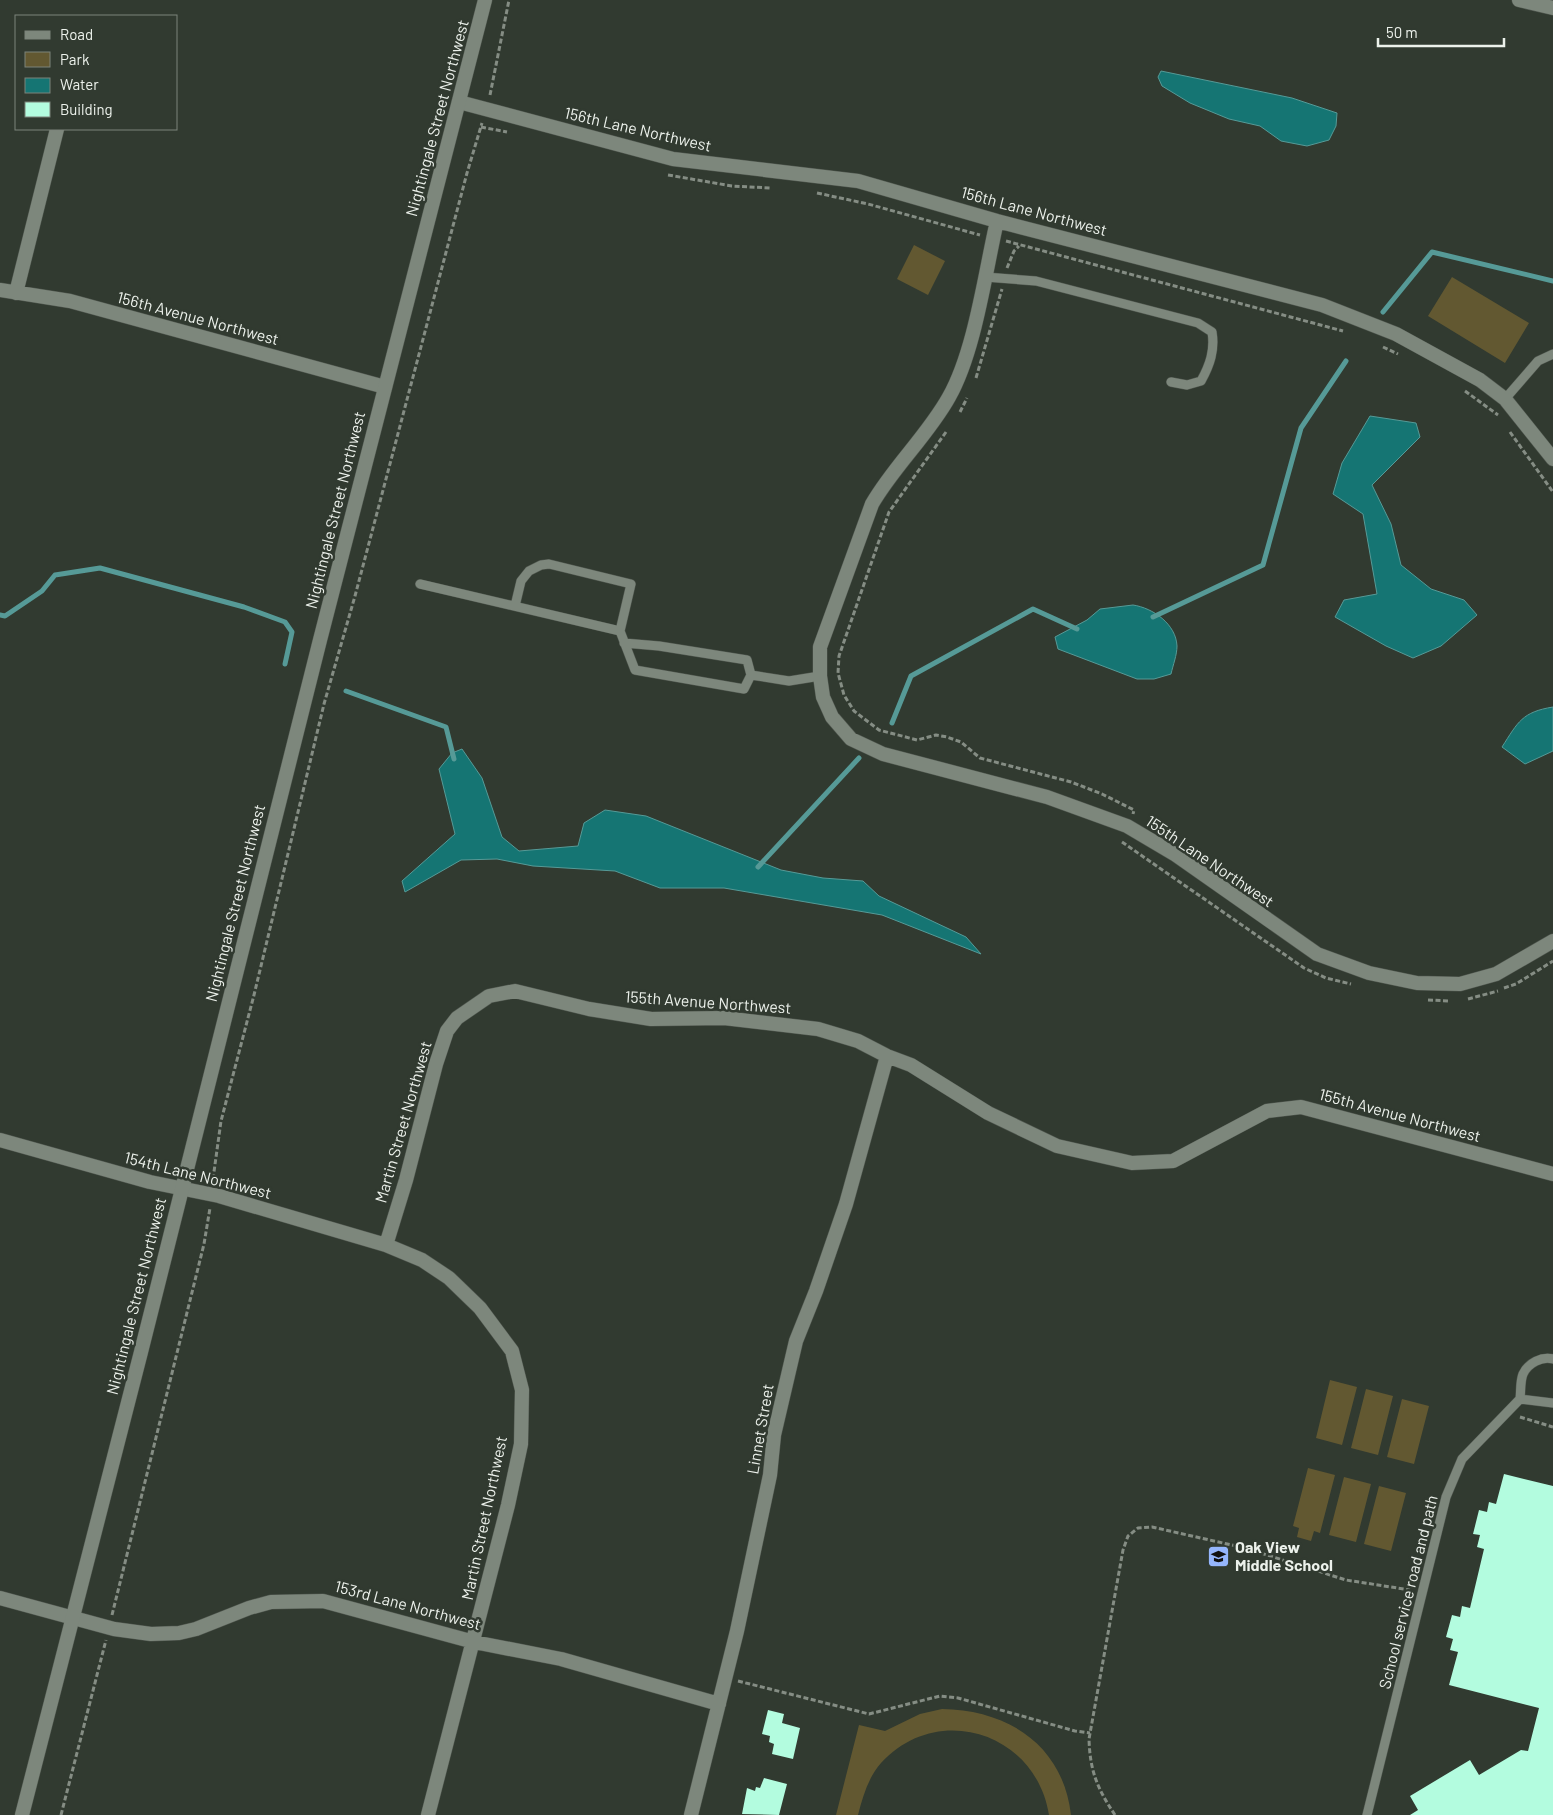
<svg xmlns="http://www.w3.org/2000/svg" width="1553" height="1815" font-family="Barlow,sans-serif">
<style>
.green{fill:#625831}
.water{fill:#157573;stroke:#569a97}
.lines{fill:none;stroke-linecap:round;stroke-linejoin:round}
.stream{stroke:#569a97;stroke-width:5}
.building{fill:#b3fcdf}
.service-casing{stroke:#50574f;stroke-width:10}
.minor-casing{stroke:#50574f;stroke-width:15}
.tertiary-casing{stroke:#50574f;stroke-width:15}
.path{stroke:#858d84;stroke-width:3;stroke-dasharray:5 2.5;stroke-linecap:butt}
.service{stroke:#7d877c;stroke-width:9}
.minor{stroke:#7d877c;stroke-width:14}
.tertiary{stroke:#7d877c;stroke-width:14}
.labels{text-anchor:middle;stroke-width:5;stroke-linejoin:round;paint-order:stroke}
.street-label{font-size:16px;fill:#ecf1eb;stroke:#313a30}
.poi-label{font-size:16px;font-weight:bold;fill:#ecf1eb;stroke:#313a30;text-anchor:start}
</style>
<rect width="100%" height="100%" fill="#313a30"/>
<path class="green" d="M914 245 945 261 928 295 897 279Z
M1452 277 1529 323 1505 363 1428 316Z
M1330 1380 1357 1387 1342 1445 1316 1438Z
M1366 1389 1393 1396 1378 1455 1351 1448Z
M1402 1399 1429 1406 1414 1464 1387 1457Z
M1308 1468 1335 1475 1320 1533 1314 1531 1311 1541 1297 1537 1299 1528 1293 1526Z
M1344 1477 1371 1484 1356 1542 1329 1535Z
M1379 1486 1406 1493 1391 1551 1364 1544Z
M942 1709C1008 1710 1063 1745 1071 1815H1049C1036 1733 938 1701 881 1763 868 1778 863 1796 858 1815H836L859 1725 885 1731 920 1714Z"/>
<path class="water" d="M1161 71 1292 98 1337 113 1336 126 1329 140 1307 146 1281 141 1260 126 1229 119 1190 103 1162 86 1158 77Z
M1370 416 1416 423 1420 437 1372 485 1391 524 1401 565 1431 589 1464 600 1477 615 1441 646 1413 658 1386 646 1335 617 1344 600 1377 594 1363 514 1333 494 1342 463Z
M1133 605C1153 608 1176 624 1177 646 1177 655 1173 665 1171 674L1154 679H1137L1058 649 1055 637 1087 620 1100 609Z
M1553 707V751L1525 764 1502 747C1518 722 1522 712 1553 707Z
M462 749 482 778 502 837 519 851 578 846 584 823 605 810 646 816 781 870 823 878 863 881 879 896 966 937 981 954 882 915 724 888H660L615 871 533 866 497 859 461 860 405 892 402 881 455 834 439 769 452 753Z"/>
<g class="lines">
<path class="stream" d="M1383 312 1432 252 1553 281
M0 615 5 616 42 591 55 575 100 568 244 607 285 622 292 632 285 664
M1153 617 1263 565 1301 428 1346 361
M346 691 446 727 454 759
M892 723 911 676 1033 609 1077 629
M758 867 859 758"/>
</g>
<path class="building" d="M1504 1474 1553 1486V1815H1410L1418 1810 1410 1796 1470 1760 1479 1775 1521 1750 1528 1751 1539 1708 1449 1685 1458 1652 1450 1650 1453 1639 1446 1637 1452 1615 1460 1617 1462 1606 1470 1608 1484 1549 1477 1547 1480 1535 1473 1534 1479 1510 1487 1512 1489 1502 1496 1504Z
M768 1710 784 1714 782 1723 800 1728 793 1759 772 1754 774 1744 769 1742 770 1736 762 1734Z
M764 1778 787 1784 779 1815 742 1814 747 1788 755 1791 756 1787 760 1788Z"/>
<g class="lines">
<defs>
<path id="service" d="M985 277 1036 281 1198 323 1212 332C1215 350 1210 365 1201 381L1187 385 1171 382
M1505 399 1538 361 1553 354
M420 584 620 631 635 670 744 689 751 675 789 681 820 676
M515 606 521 581 529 571 541 565 549 564 631 584 620 631
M624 643 659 646 747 660 751 675
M1520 1399C1521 1392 1520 1381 1523 1374 1528 1363 1542 1356 1553 1359
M1520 1399 1553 1403
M1367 1815 1446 1497 1462 1459 1520 1399"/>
<path id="minor" d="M1519 0 1553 8
M459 102 673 159 858 181 997 221 1322 305 1396 334 1480 380 1505 399 1553 459
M997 221C985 273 975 351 949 397 928 435 894 466 872 504L820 647V676L823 697 832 717 851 739 883 754 1047 797 1127 826 1176 855 1317 954 1369 973 1417 983 1460 984 1496 974 1553 941
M0 290 70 301 385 387
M16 293 57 129
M0 1140 150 1182 219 1196 386 1245 422 1260 449 1278 480 1308 512 1351 522 1390 521 1444 508 1505 428 1815
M386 1245 406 1180 436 1064 447 1031 457 1018 489 996 515 991 589 1009 651 1019 724 1018 818 1029 858 1041 887 1056 911 1065 988 1113 1057 1146 1132 1163 1173 1161 1267 1111 1301 1107 1553 1174
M0 1598 114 1629 151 1634 179 1633 196 1629 249 1608 271 1602 323 1601 474 1642 561 1659 719 1704
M691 1815 737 1631 770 1475 774 1435 796 1341 816 1291 846 1204 887 1056"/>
<path id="tertiary" d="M22 1815 141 1352 320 640 485 0"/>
</defs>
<use href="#service" class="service-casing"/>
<use href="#minor" class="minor-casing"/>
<use href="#tertiary" class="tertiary-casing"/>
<path class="path" d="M490 95 509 0
M481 127 507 132
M668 175 732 186 771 188
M817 193 868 204 980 235
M1006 241 1343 331
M1007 268 1014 251 1019 246
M1383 347 1398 354
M976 378 1002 289
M1465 391 1498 415
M960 412 967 398
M946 432 889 512 839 656 838 673 844 695 854 711 879 730 917 740 936 735 947 737 961 742 980 758 1071 782 1102 794 1134 810 1133 814
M1510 432 1553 492
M1122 842 1304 968 1326 978 1351 984
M1504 988 1516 984 1553 961
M1468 999 1498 991
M1428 1000 1449 1001
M213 1179 221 1121 254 995 324 704 355 596 467 173 482 123
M1520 1417 1553 1427
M112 1615 204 1244 210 1208
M738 1681 869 1714 940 1696 958 1698 1075 1731 1090 1733
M61 1815 106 1640
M1115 1815C1097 1788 1090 1771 1089 1739L1123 1550 1128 1536 1138 1528 1152 1527 1245 1548 1346 1580 1410 1590"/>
<use href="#service" class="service"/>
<use href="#minor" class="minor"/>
<use href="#tertiary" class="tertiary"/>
</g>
<defs>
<symbol id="school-square" viewBox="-11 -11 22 22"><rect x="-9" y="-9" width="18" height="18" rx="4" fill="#95b6fd" stroke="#313a30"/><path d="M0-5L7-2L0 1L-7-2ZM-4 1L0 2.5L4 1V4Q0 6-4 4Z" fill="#111"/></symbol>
</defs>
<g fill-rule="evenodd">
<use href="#school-square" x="1206" y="1544" width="25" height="25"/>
</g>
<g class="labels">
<g class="street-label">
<text transform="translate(437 118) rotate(-75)" y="6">Nightingale Street Northwest</text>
<text transform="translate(638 129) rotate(13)" y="6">156th Lane Northwest</text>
<text transform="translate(1034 211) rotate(15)" y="6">156th Lane Northwest</text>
<text transform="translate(198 318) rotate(15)" y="6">156th Avenue Northwest</text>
<text transform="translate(335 510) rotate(-76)" y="6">Nightingale Street Northwest</text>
<text transform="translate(1210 861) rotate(34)" y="6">155th Lane Northwest</text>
<text transform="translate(235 903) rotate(-76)" y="6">Nightingale Street Northwest</text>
<text transform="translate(708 1002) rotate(4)" y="6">155th Avenue Northwest</text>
<text transform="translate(1400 1115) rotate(15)" y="6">155th Avenue Northwest</text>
<text transform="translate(403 1122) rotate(-74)" y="6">Martin Street Northwest</text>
<text transform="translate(198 1175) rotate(14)" y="6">154th Lane Northwest</text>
<text transform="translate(136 1296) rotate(-76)" y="6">Nightingale Street Northwest</text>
<text transform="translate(760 1429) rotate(-80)" y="6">Linnet Street</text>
<text transform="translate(484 1518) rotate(-78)" y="6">Martin Street Northwest</text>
<text transform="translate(1408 1592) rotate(-76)" y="6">School service road and path</text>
<text transform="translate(408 1605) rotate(15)" y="6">153rd Lane Northwest</text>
</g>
<g class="poi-label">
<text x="1235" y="1553">Oak View<tspan x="1235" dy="18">Middle School</tspan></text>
</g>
</g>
<rect x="15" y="15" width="162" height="115" fill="#313a30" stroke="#7c837b"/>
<rect x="25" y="31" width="25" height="8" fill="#7d877c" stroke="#7c837b"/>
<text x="60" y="40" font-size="15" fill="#ecf1eb">Road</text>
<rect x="25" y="52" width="25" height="15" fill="#625831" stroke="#7c837b"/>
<text x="60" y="65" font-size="15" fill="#ecf1eb">Park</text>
<rect x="25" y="78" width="25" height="15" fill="#157573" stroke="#7c837b"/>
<text x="60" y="90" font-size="15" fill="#ecf1eb">Water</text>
<rect x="25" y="102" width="25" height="15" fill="#b3fcdf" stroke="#7c837b"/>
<text x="60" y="115" font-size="15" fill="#ecf1eb">Building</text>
<path d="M1378 38v8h126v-8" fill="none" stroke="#ecf1eb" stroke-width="2.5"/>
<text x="1386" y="38" font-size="15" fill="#ecf1eb" stroke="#313a30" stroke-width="4" paint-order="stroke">50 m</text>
</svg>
